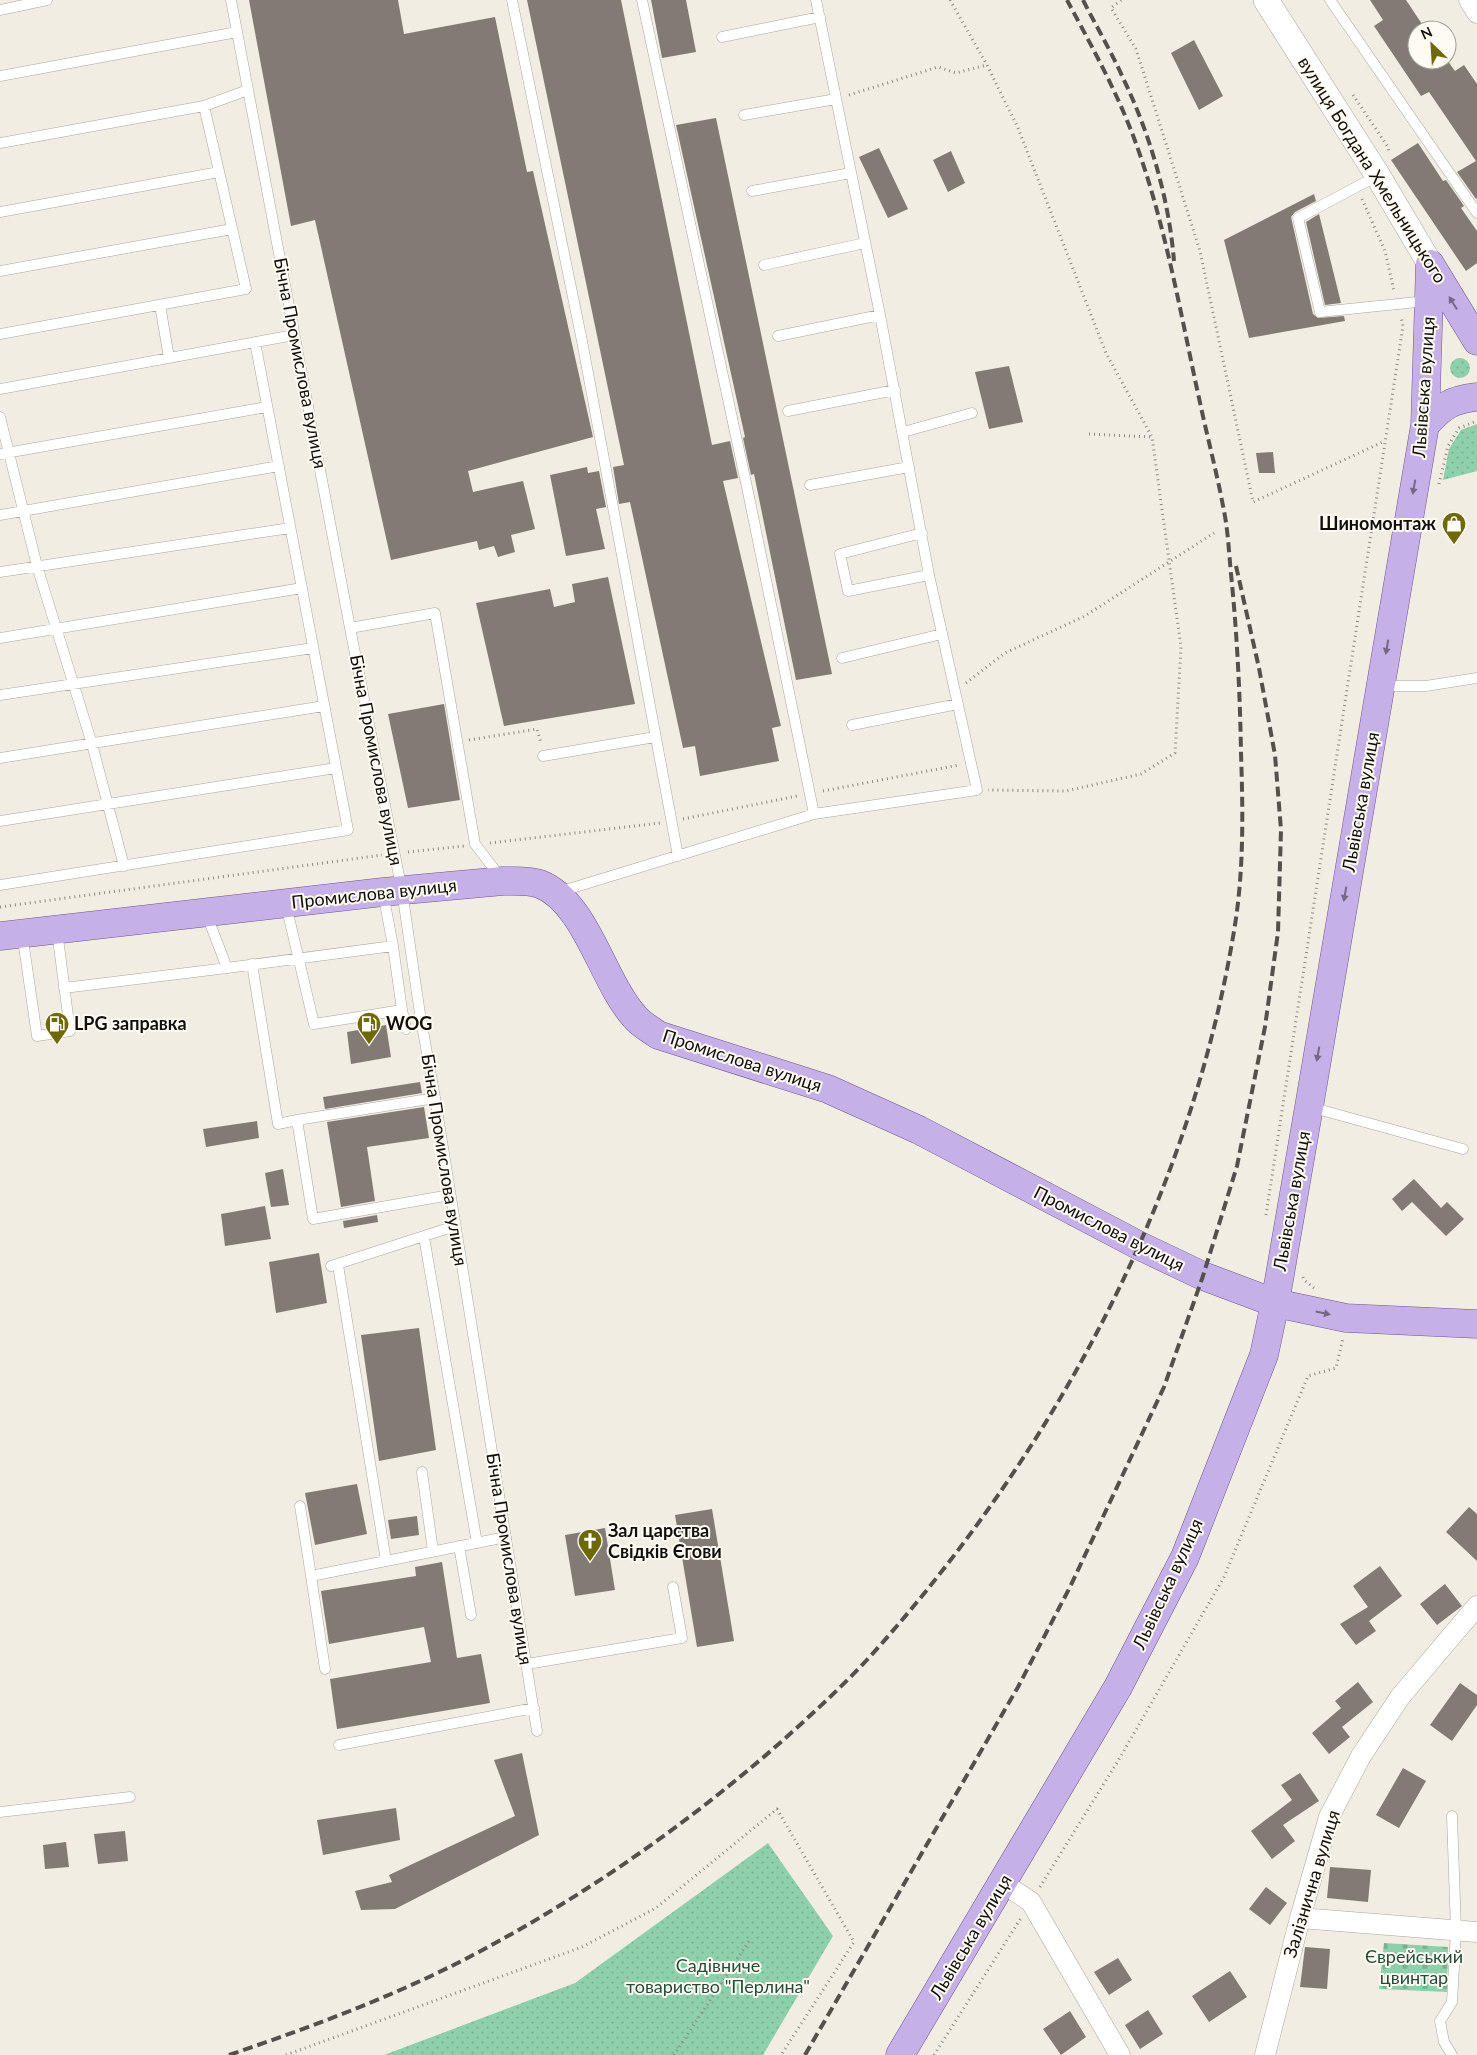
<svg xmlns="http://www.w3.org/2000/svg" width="1477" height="2055" font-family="Lato,sans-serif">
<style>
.green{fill:url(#green-dots)}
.cemetery{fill:url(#cemetery-stones)}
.building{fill:#817b73}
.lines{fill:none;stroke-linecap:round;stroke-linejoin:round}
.service-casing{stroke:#aaa59c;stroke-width:11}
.minor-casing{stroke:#aaa59c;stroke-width:21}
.tertiary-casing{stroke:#aaa59c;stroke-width:26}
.primary-casing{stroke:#6e5591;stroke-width:29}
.path{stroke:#8c8982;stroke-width:3;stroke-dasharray:1 4;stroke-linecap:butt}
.service{stroke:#fff;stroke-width:10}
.minor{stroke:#fff;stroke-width:20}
.tertiary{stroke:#fff;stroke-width:25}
.primary{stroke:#c6b0e8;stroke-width:28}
.rail{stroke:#54514c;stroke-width:4;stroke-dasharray:10 5;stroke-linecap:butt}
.oneway{fill:#756885}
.labels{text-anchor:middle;stroke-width:4;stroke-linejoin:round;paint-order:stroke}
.street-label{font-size:18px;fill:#110f0c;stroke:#fffaf2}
.poi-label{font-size:18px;font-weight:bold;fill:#110f0c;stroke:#fffaf2;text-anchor:start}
.park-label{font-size:18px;fill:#234d37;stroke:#fffaf2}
</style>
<defs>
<pattern id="green-dots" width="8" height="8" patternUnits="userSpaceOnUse" patternTransform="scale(1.25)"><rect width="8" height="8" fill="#8ed0ab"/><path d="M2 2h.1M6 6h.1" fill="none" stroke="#79b192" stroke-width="1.8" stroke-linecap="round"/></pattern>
<pattern id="cemetery-stones" width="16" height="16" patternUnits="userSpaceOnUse" patternTransform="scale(1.25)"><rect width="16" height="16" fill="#8ed0ab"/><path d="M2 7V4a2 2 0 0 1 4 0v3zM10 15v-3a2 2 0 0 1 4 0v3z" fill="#79b192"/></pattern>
</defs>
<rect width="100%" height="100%" fill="#f2ede3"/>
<path class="green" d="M1450 368a10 10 0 1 1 20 0a10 10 0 1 1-20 0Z
M1477 424V471L1443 480 1449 449 1461 430Z
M768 1843 833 1936 763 2055H384L575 1983Z"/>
<path class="cemetery" d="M1384 1943 1448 1947 1447 1992 1379 1989Z"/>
<path class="building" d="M249 0H398L404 34 495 17 527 172 533 171 593 437 468 471 473 492 523 481 535 529 511 535 515 552 498 557 494 546 479 550 477 541 391 560 315 220 291 226Z
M527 0H621L712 445 730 441 738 478 723 481 781 726 772 728 779 761 700 776 695 746 683 748 630 502 619 504 613 467 624 465Z
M651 0H686L696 52 662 58Z
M1370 0H1406L1426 30H1417V60H1447L1455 71 1464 65 1477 84V198L1476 199 1457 172 1476 161 1429 92 1421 96 1374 26 1383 20Z
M1194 40 1223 96 1199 110 1171 53Z
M716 118 832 674 796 680 754 474 751 475 743 438 745 437 676 125Z
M1418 143 1443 181 1446 180 1464 206 1461 208 1477 231V263L1466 271 1391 160Z
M879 148 908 209 888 218 859 157Z
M951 151 965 183 948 192 933 160Z
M1314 194 1316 201 1295 212 1291 217 1313 314 1318 318 1344 316 1345 321 1249 338 1224 240Z
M1319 214 1341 303 1325 305 1306 222Z
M1009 366 1023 422 989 429 975 372Z
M1273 452 1275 473H1259L1256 453Z
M587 467 588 473 599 471 606 507 596 509 605 549 566 556 550 475Z
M608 577 635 704 504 726 476 603 550 589 554 607 575 602 572 584Z
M444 704 460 800 408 808 388 714Z
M386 1025 391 1057 351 1064 347 1032Z
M420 1082 422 1093 325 1109 323 1097Z
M424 1107 429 1138 367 1147 375 1201 341 1207 327 1122Z
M257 1121 259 1138 206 1147 203 1129Z
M283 1169 289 1205 271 1207 265 1173Z
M1414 1179 1441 1208 1447 1202 1464 1219 1446 1236 1412 1202 1402 1211 1392 1199Z
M265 1206 271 1239 225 1246 221 1214Z
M377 1215 378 1222 344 1228 343 1221Z
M319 1253 327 1303 276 1313 269 1262Z
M419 1328 436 1450 379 1461 361 1335Z
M357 1484 367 1534 315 1545 305 1493Z
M1469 1507 1477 1514V1561L1446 1532Z
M712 1509 734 1641 697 1647 675 1515Z
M417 1516 419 1535 391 1539 388 1520Z
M605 1528 615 1590 575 1596 565 1535Z
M442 1562 457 1658 481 1654 490 1703 337 1729 330 1679 431 1662 424 1627 329 1644 321 1591 416 1576 415 1567Z
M1380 1566 1402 1596 1369 1621 1376 1631 1356 1645 1340 1624 1368 1607 1353 1586Z
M1445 1584 1462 1606 1437 1625 1420 1604Z
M1358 1682 1373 1702 1342 1727 1350 1737 1329 1754 1312 1733 1341 1708 1335 1701Z
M1460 1683 1477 1695V1705L1452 1741 1430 1725Z
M522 1753 539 1835 395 1909 361 1910 355 1891 392 1882 389 1875 515 1816 494 1760Z
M1403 1768 1426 1781 1399 1828 1376 1815Z
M1300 1773 1319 1801 1283 1825 1295 1841 1272 1859 1251 1831 1292 1800 1281 1785Z
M396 1808 400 1840 323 1855 317 1820Z
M125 1831 128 1861 98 1864 94 1834Z
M66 1842 69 1867 45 1869 43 1845Z
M1330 1867 1371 1870 1368 1902 1327 1898Z
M1266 1887 1287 1903 1270 1925 1249 1909Z
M1305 1947 1330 1949 1327 1989 1300 1987Z
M1118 1958 1132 1980 1109 1995 1094 1972Z
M1230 1971 1247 1997 1209 2022 1192 1996Z
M1148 2010 1163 2034 1140 2049 1125 2025Z
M1070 2011 1086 2037 1061 2055 1043 2029Z"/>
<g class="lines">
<defs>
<path id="service" d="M231 0 350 628 402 891 420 1014 435 1098 537 1731
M512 0 582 341 678 856
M642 0 748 492 814 814
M1330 0 1477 213
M0 10 47 0
M722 37 820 17
M0 76 237 32
M744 115 836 99
M0 143 204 106 248 90
M1377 176 1298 218 1320 312 1427 301
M752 191 851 173
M0 212 219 172
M764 265 865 243
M0 271 232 229
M160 305 169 358
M0 334 246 289 204 106
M778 336 880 315
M0 389 294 335
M788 411 895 390
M0 417 37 566 92 744 124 866
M903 432 972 413
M0 454 267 407
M810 485 909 467
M0 515 279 466
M922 533 840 554 848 591 929 575
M0 572 290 528
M350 628 435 613 475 844 501 878
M0 638 302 588
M842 658 942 634
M1382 686H1426L1477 678
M0 695 313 648
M852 725 958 704
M543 756 655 737
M0 758 324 706
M0 821 336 768
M0 885 348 830 255 342
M559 892 814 814 977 790 929 575 880 315 816 0
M286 905 314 1024 402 1010 393 946 383 893
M206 913 227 968 393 946
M22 933 37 1036 70 1031 57 931
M252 964 278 1124 297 1120
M64 988 227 968
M402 1010 406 1029
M435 1098 297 1120 313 1219 450 1195
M1310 1107 1463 1149
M424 1237 477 1543
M338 1265 386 1561
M331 1266 455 1226
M422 1472 433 1551
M300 1506 311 1576
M459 1546 471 1615
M527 1664 682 1638 673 1587
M325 1669 311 1576 506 1537
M339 1745 534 1708
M0 1812 130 1797
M1452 2055 1444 2042 1440 2021 1452 2002 1456 1931 1452 1816"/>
<path id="minor" d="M1469 0 1477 13
M1003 1883 1031 1902 1120 2055
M1300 1918 1477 1932
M1265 2055 1300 1918 1329 1817 1361 1756 1400 1697 1477 1606"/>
<path id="tertiary" d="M1266 0 1378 176 1430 264"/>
<path id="primary" d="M1430 264 1477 341
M1425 425C1443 406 1450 400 1477 397
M0 936 383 892 503 881C515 881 529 880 540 884 586 902 602 980 634 1016 640 1024 650 1029 658 1035L828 1089 919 1130 1140 1246 1203 1276 1275 1303 1346 1318 1477 1324
M900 2055 1118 1687 1185 1557 1264 1355 1275 1303 1309 1107 1425 425 1430 264"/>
</defs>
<use href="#service" class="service-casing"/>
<use href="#minor" class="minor-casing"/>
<use href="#tertiary" class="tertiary-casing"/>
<use href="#primary" class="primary-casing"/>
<path class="path" d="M950 0 987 65 1018 128 1106 353 1152 437 1181 647 1175 753 1141 774 1066 791 988 790
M1121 0 1111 8 1136 49 1200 251 1253 502 1385 441
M849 95 938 67 956 73 987 65
M1353 95 1388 147 1389 153
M1362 199 1385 251 1394 291
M1089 434 1152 437
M1439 484 1448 446 1459 428 1477 421
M966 683 1005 653 1085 616 1214 533
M469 740 537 729 541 743
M823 791 959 765
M683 819 797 796
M490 843 660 823
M408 852 464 846
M0 907 382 855
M1266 1215 1403 326 1401 317
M1303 1277 1304 1280 1314 1288
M1040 1887 1118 1761 1224 1577 1308 1376 1336 1368 1343 1338
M286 2055 582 1947 656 1908 777 1809 854 1942 781 2055
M674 2055 751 1938
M934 2055 1021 1918"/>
<use href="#service" class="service"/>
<use href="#minor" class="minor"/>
<use href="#tertiary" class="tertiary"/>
<use href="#primary" class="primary"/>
<path class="rail" d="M1083 0C1096 26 1111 51 1123 78 1150 134 1169 199 1174 261
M229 2055C317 2025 406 1992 488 1947 593 1890 691 1821 781 1742 819 1708 857 1673 890 1634 1062 1436 1191 1192 1234 931 1244 872 1243 812 1241 753 1240 693 1237 633 1231 574 1229 553 1228 531 1224 511 1217 473 1207 436 1199 398 1180 311 1165 222 1134 138 1116 90 1091 45 1067 0
M805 2055 1018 1687 1070 1587 1164 1387 1203 1276 1237 1166 1265 1027 1278 932 1281 830 1275 755 1259 668 1236 566"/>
</g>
<defs><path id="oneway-solid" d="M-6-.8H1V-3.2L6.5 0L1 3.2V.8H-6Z" transform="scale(1.25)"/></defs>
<g class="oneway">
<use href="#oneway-solid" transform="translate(1453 303) rotate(-122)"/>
<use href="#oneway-solid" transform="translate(1414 487) rotate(100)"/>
<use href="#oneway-solid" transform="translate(1387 647) rotate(100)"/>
<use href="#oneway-solid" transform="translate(1345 894) rotate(100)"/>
<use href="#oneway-solid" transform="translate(1318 1054) rotate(100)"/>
<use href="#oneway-solid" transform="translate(1323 1313) rotate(12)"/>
</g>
<defs>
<symbol id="shop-pin" viewBox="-11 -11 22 30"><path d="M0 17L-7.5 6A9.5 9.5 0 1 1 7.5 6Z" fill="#6e6904" stroke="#fffaf2"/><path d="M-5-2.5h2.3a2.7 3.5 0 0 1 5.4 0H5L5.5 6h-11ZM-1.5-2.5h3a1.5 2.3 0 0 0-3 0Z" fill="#fff"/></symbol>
<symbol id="fuel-pin" viewBox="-11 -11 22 30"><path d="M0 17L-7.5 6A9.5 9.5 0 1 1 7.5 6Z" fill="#6e6904" stroke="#fffaf2"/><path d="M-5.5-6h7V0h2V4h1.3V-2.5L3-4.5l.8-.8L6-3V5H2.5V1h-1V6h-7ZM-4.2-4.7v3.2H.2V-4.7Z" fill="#fff"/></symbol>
<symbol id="church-pin" viewBox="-11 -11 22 30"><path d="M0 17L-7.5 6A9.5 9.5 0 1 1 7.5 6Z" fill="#6e6904" stroke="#fffaf2"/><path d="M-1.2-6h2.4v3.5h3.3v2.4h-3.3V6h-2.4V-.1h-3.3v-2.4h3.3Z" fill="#fff"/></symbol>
</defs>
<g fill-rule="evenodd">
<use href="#shop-pin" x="1440" y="510" width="28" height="38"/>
<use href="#fuel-pin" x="43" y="1010" width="28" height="38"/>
<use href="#fuel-pin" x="355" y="1010" width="28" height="38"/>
<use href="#church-pin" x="576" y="1527" width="28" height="38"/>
</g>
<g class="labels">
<g class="street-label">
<text transform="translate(1372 170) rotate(58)" y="6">вулиця Богдана Хмельницького</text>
<text transform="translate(300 363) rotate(79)" y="6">Бічна Промислова вулиця</text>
<text transform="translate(1424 387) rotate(-86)" y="6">Львівська вулиця</text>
<text transform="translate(376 760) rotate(79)" y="6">Бічна Промислова вулиця</text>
<text transform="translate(1361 802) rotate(-80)" y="6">Львівська вулиця</text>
<text transform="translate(374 894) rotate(-6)" y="6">Промислова вулиця</text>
<text transform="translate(742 1061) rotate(18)" y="6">Промислова вулиця</text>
<text transform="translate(444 1160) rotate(81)" y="6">Бічна Промислова вулиця</text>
<text transform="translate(1292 1201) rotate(-80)" y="6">Львівська вулиця</text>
<text transform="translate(1109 1229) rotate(27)" y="6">Промислова вулиця</text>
<text transform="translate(509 1559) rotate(81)" y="6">Бічна Промислова вулиця</text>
<text transform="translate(1168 1584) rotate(-65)" y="6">Львівська вулиця</text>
<text transform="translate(1312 1884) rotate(-73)" y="6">Залізнична вулиця</text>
<text transform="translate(971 1937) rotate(-59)" y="6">Львівська вулиця</text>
</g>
<g class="poi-label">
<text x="1436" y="530" text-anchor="end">Шиномонтаж</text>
<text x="74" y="1030">LPG заправка</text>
<text x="386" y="1030">WOG</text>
<text x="608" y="1537">Зал царства<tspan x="608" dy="21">Свідків Єгови</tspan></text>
</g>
<g class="park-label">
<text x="1414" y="1963">Єврейський<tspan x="1414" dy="21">цвинтар</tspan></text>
<text x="718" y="1972">Садівниче<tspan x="718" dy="21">товариство "Перлина"</tspan></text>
</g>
</g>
<g transform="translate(1432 45) rotate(335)"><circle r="24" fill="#fffaf2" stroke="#a09c96"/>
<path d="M0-4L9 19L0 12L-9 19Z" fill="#6e6904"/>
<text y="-8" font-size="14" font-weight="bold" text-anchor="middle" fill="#110f0c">N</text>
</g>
</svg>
